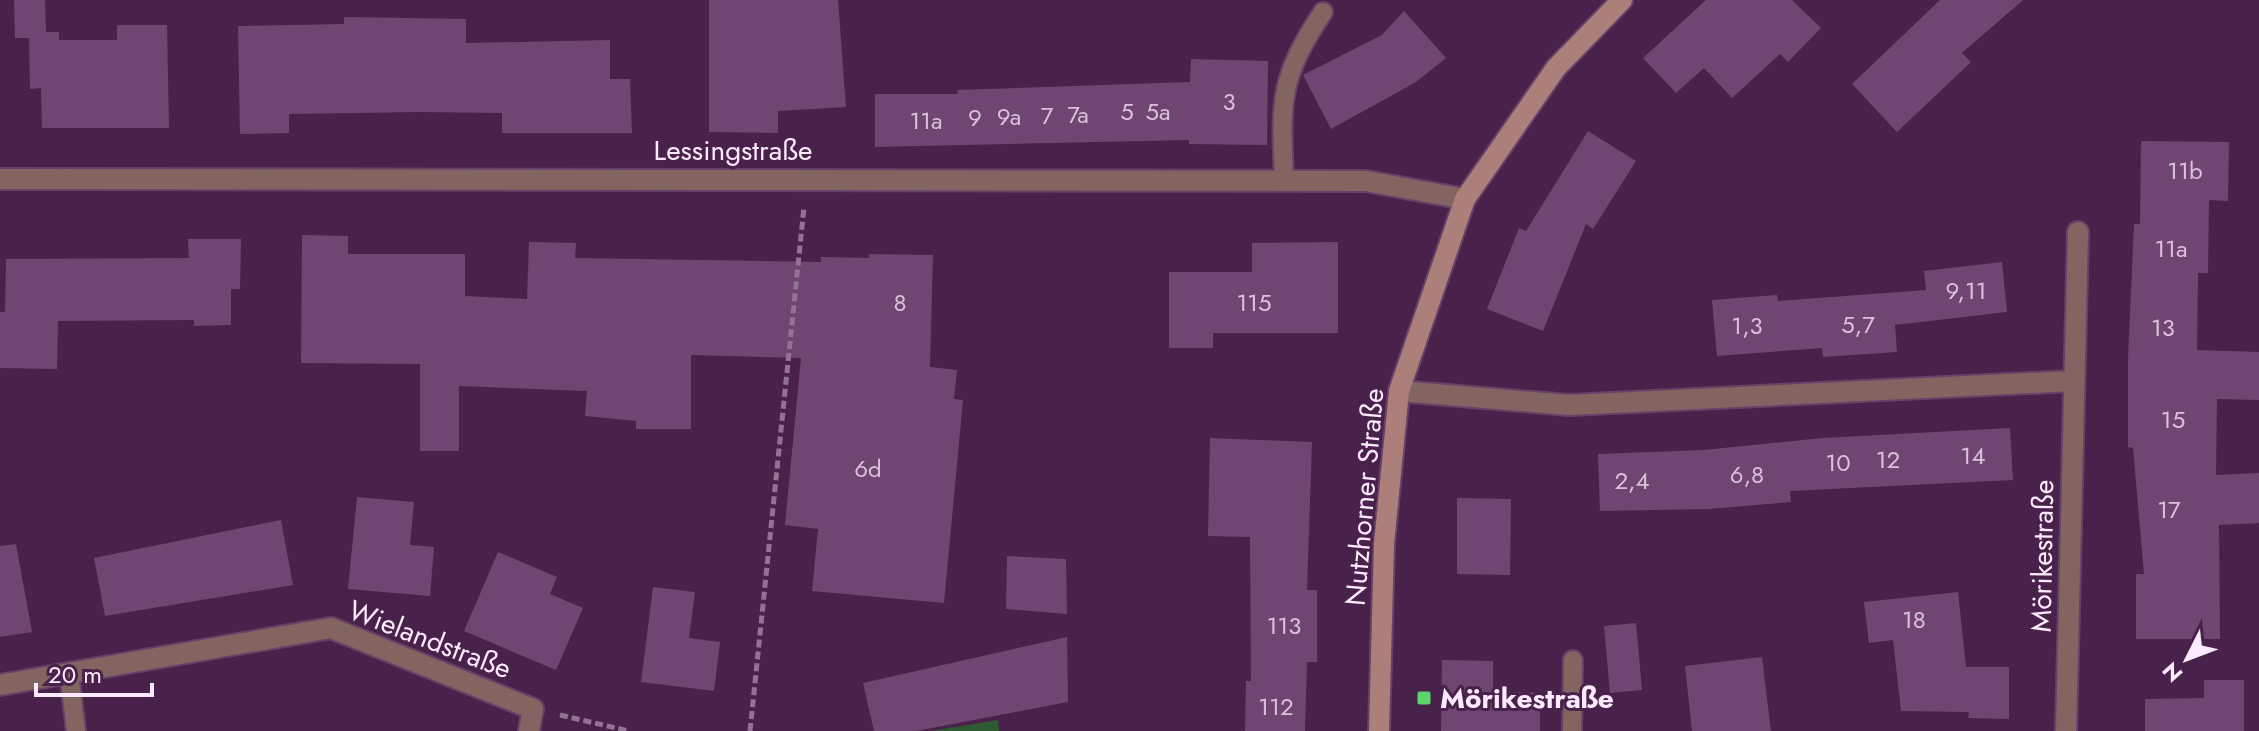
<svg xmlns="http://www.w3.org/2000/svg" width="2259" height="731" font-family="Jost,sans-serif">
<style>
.park{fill:#2d5a31}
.building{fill:#6f4671}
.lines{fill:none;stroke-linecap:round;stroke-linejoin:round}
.service-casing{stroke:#664268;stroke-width:22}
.minor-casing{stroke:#664268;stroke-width:24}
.secondary-casing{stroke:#664268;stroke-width:24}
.path{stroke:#927393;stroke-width:5;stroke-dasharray:8 4;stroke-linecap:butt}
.service{stroke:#826461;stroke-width:18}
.minor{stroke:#826461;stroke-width:20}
.secondary{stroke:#ac7f7a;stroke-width:20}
.poi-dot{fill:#5ed56c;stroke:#49224b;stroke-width:3}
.labels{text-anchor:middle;stroke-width:6;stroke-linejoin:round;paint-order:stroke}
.number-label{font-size:24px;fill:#dac1db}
.street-label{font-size:28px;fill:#feeafe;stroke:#49224b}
.poi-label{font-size:28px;font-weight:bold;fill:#feeafe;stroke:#49224b;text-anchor:start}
</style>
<rect width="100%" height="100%" fill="#49224b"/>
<path class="park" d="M998 720 999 731H931Z"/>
<path class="building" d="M14 0H45L46 32H59V40H117V25H167L169 128H42L41 88 30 89 29 38H15Z
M709 0H838L846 107 778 111V133L709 132Z
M1706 0H1792L1821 28 1788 62 1780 54 1732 98 1704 68 1676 93 1643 58Z
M1940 0H2023L1962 53 1971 62 1897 132 1852 84Z
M1404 11 1446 58 1416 82 1331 129 1303 75 1382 35Z
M344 17 466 19V43L610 40V79H630L632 133H502V113L419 112 289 114V133L240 134 238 26 344 24Z
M1191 59 1268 61 1267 145 1189 144V140L875 147V94H958L957 90 1190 82Z
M1588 131 1636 161 1593 229 1586 224 1543 331 1487 309 1519 228 1526 231Z
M2141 141 2229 142 2228 201 2209 200 2208 273H2198L2197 350 2259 352V400L2217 399 2216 475 2259 473V523L2219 525 2220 639H2136V574H2144L2133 448 2128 447V359L2134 224H2140Z
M302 235 348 236V254H465V296L527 299 529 242 576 243 575 258 821 262V257L869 258V254L933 255 930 367 957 370 954 399 963 400 944 603 812 591 818 529 785 525 801 358 691 355V429H636V421L585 416 587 391 459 386V451H420V364L301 363Z
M188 239H241L240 289H231V325L194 326V320L58 321 57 369 0 368V312H5L6 259 189 258Z
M1338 242V333H1213V348H1169V272H1252V243Z
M2002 262 2007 312 1895 325 1897 352 1823 357 1822 348 1717 356 1712 300 1777 295 1778 301 1926 290 1924 271Z
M2010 428 2013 480 1790 491 1791 502 1709 509 1600 511 1598 454 1704 450 1823 438Z
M1210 438 1312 442 1307 590H1317V662H1307L1305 731H1245L1246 681H1251L1250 537 1208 536Z
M357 497 414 502 410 545 434 547 430 596 348 589Z
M1457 498 1511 499 1510 575 1457 574Z
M281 520 293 585 105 616 94 558Z
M16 544 32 632 0 637V546Z
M498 552 557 577 550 594 583 608 556 670 464 631Z
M1007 556 1066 559 1067 614 1006 609Z
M653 587 695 592 689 638 720 642 714 691 641 682Z
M1958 592 1966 667H2009V719L1968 718 1969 712 1901 711 1893 640 1869 643 1864 602Z
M1636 623 1642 690 1610 693 1604 626Z
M1067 637 1068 702 916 731H874L863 683Z
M1762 657 1771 731H1692L1685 666Z
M1442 660 1493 661V691L1540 693V731H1441Z
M2204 680H2244V731H2145V699L2204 698Z"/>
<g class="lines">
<defs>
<path id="service" d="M1284 181C1281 102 1278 80 1323 12
M69 673 76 731
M1572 731 1573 660"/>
<path id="minor" d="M0 179 1366 181 1465 199
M1399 391 1569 405 2073 381
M0 685 331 628 533 709 529 731
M2066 731 2078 232"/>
<path id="secondary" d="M1379 731 1384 544 1399 391 1465 199 1556 68 1622 0"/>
</defs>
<use href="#service" class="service-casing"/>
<use href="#minor" class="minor-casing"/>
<use href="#secondary" class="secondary-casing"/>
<path class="path" d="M560 715 629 731
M750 731 804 207"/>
<use href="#service" class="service"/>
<use href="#minor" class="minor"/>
<use href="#secondary" class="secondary"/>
</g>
<rect class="poi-dot" x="1416" y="690" width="16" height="16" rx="4"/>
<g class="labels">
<g class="number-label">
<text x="1229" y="110">3</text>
<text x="1127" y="120">5</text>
<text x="1158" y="120">5a</text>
<text x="1078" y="123">7a</text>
<text x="1047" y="124">7</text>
<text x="1009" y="125">9a</text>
<text x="975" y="126">9</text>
<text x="926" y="129">11a</text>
<text x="2185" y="179">11b</text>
<text x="2171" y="257">11a</text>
<text x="1966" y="299">9,11</text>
<text x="900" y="311">8</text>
<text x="1254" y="311">115</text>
<text x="1858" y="333">5,7</text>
<text x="1747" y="334">1,3</text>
<text x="2163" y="336">13</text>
<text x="2173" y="428">15</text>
<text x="1973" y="464">14</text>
<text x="1888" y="468">12</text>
<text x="1838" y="471">10</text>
<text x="868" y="477">6d</text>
<text x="1747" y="483">6,8</text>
<text x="1632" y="489">2,4</text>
<text x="2169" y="518">17</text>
<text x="1914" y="628">18</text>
<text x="1284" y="634">113</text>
<text x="1276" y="715">112</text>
</g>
<g class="street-label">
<text x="733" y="160">Lessingstraße</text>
<text transform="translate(1364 497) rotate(-85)" y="10">Nutzhorner Straße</text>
<text transform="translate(2042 556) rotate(-89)" y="10">Mörikestraße</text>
<text transform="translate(430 639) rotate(21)" y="10">Wielandstraße</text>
</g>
<g class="poi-label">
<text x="1440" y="708">Mörikestraße</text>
</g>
</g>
<g transform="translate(2187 659) rotate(228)" stroke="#49224b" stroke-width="6" paint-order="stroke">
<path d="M0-6L14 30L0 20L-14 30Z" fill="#feeafe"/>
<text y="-12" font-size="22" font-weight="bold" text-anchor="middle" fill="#feeafe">N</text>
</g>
<path d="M36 683v12h116v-12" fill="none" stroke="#feeafe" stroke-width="4"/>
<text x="48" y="683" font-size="24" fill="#feeafe" stroke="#49224b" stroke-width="6" paint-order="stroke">20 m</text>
</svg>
